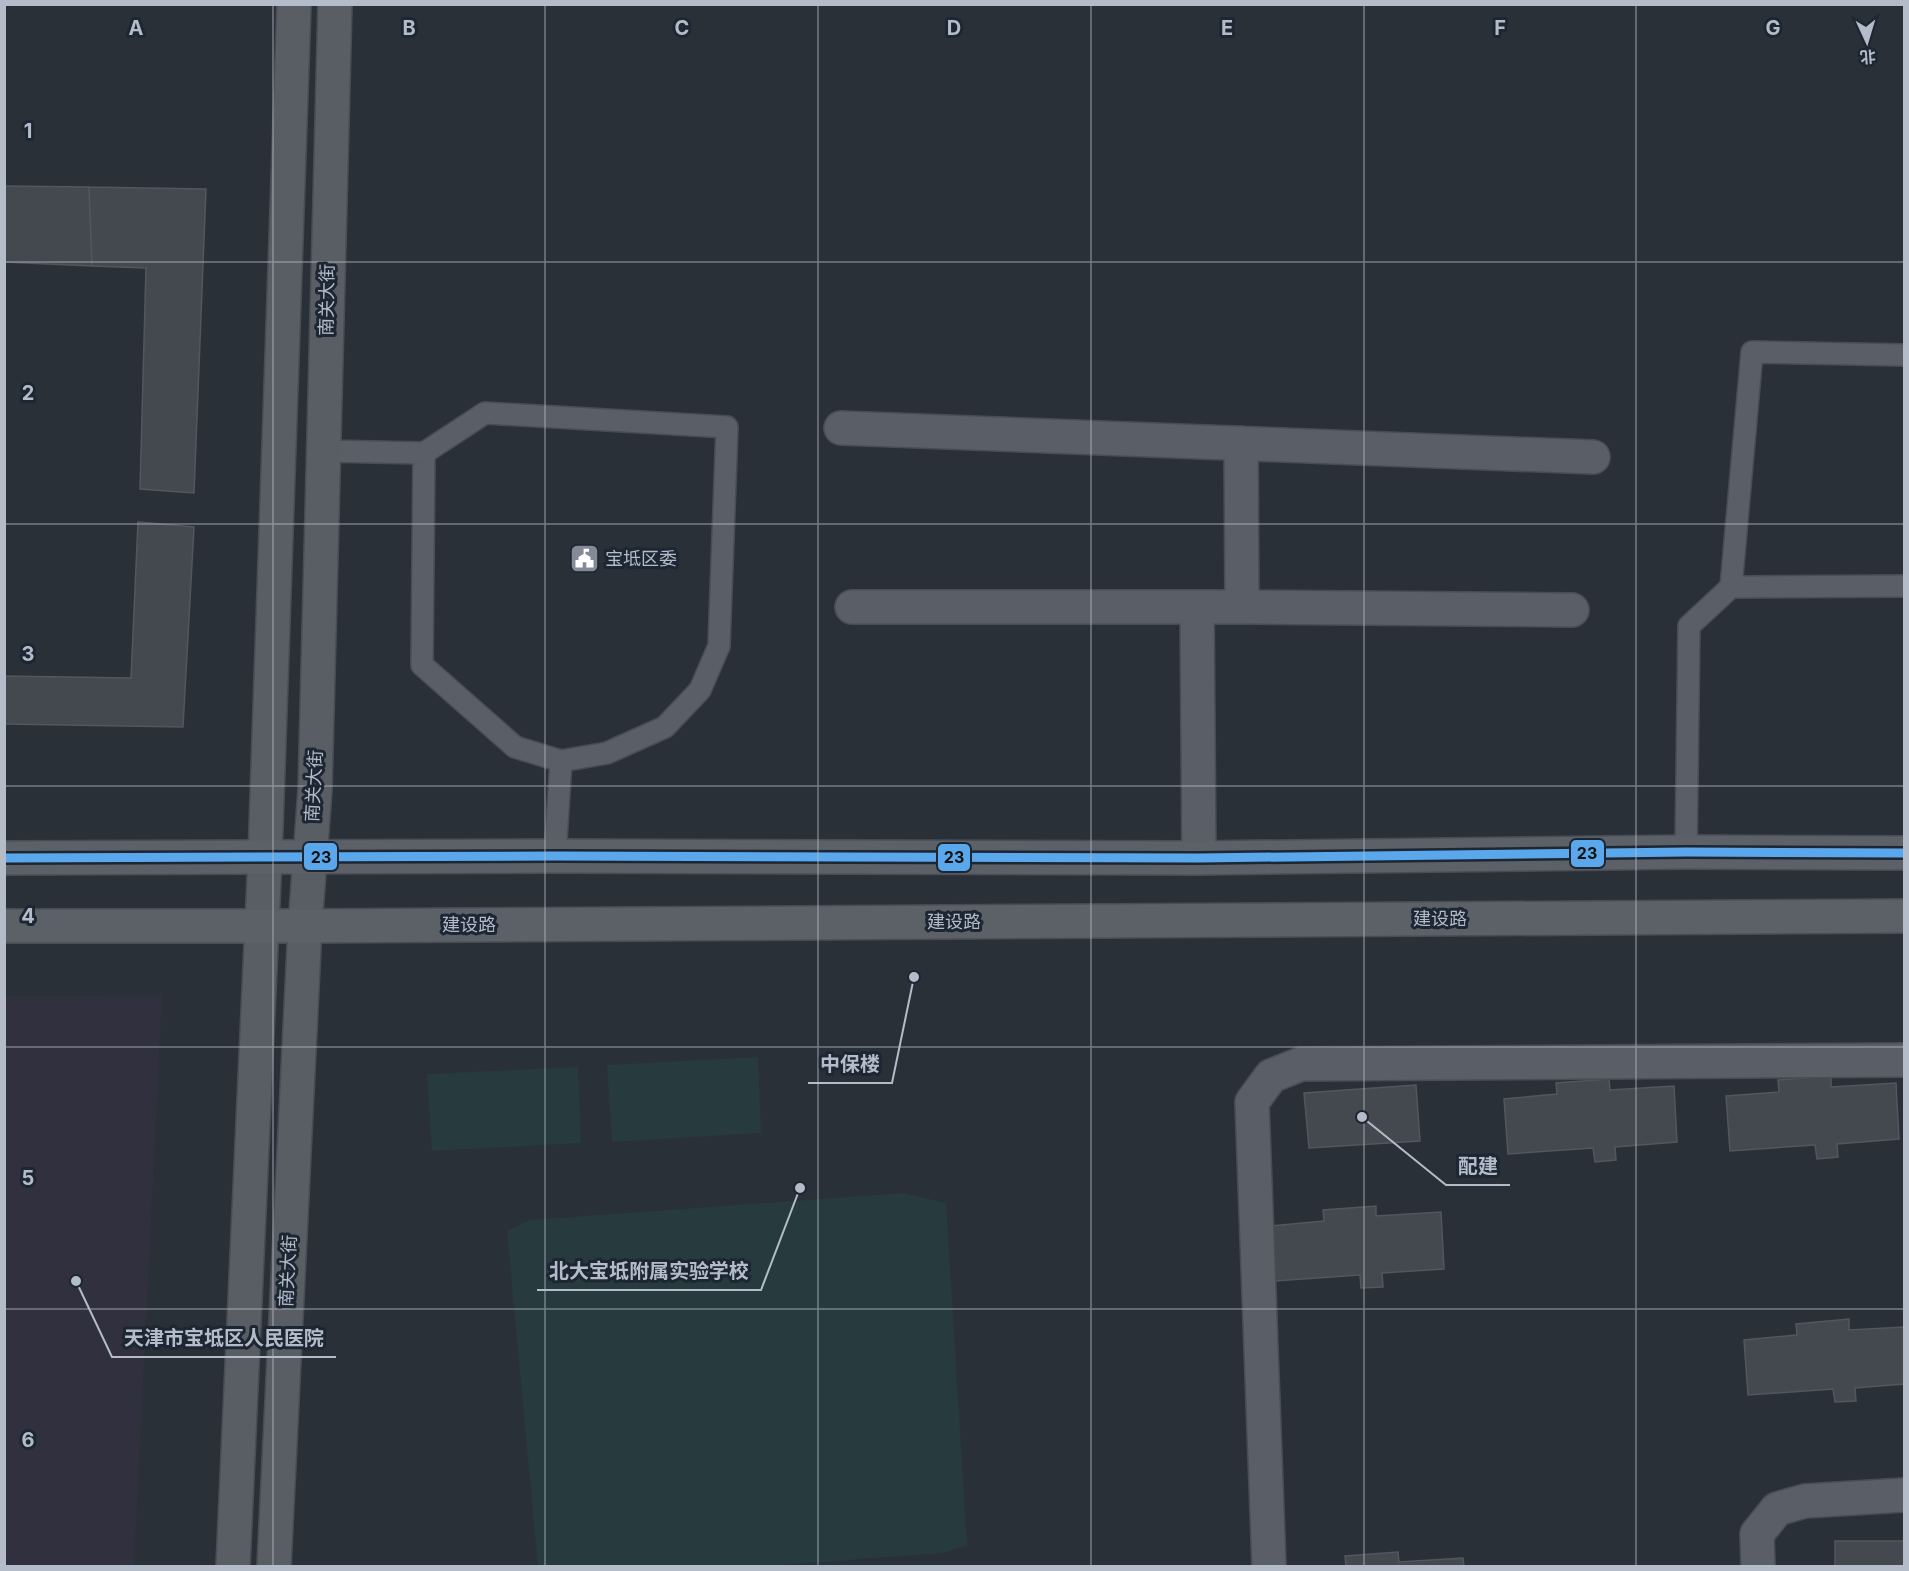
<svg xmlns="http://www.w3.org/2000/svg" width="1909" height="1571" font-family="Inter,'Noto Sans SC',sans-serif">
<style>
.medical{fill:#31303e}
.garden{fill:#273a3e}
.building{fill:#444950;stroke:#52575f;stroke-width:1.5}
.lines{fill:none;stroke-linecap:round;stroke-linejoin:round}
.service-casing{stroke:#484c53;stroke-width:24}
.minor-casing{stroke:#484c53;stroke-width:36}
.secondary-casing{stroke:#484c53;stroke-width:36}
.primary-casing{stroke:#484c55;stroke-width:36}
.service{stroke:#5a5e66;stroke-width:21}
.minor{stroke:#5a5e66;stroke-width:33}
.secondary{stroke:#595d64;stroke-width:33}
.primary{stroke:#5c6168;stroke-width:33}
.bus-1-casing{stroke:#1d2633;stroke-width:14}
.bus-1{stroke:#5aa8eb;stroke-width:9}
.grid{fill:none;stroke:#b4bcc9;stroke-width:1.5;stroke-opacity:0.55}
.labels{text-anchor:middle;stroke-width:6;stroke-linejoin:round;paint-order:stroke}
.street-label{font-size:18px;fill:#b4bcc9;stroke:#1d2633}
.poi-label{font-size:18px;fill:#b4bcc9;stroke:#1d2633;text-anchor:start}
.grid-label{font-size:20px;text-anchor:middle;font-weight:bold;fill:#b4bcc9;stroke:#1d2633;stroke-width:6;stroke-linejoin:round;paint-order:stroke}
.leader{fill:none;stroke:#b4bcc9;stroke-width:2}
.callout-dot{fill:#b4bcc9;stroke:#1d2633;stroke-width:2}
.callout-label{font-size:20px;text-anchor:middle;font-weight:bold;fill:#b4bcc9;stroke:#1d2633;stroke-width:6;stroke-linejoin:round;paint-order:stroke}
.line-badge{stroke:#1d2633;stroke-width:2}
.pale-badge-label{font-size:16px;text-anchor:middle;font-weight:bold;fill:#111}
</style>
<rect width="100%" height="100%" fill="#2a3038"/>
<path class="medical" d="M162 995 134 1566H5V996Z"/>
<path class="garden" d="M758 1057 761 1133 612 1142 607 1065Z
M578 1067 581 1143 432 1151 427 1074Z
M903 1193 946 1203 967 1545 943 1553 768 1566H538L507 1231 530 1220Z"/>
<path class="building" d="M4 186 89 187 92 266 4 262Z
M89 187 206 189 194 493 140 489 146 268 92 266Z
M138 522 194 527 183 727 4 724V676L131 678Z
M1831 1076V1087L1896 1083 1899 1139 1837 1144 1838 1157 1817 1159 1815 1145 1730 1151 1726 1096 1779 1092 1778 1080Z
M1609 1079 1610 1090 1674 1086 1677 1142 1615 1147 1616 1160 1595 1162 1593 1148 1508 1154 1504 1099 1557 1094 1556 1083Z
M1416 1085 1420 1141 1309 1148 1304 1093Z
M1376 1206V1216L1441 1212 1444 1269 1382 1273 1383 1287 1361 1288 1360 1275 1275 1281 1271 1226 1324 1221 1323 1210Z
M1849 1319V1330L1904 1327V1384L1855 1388 1856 1401 1835 1402 1833 1389 1748 1395 1744 1340 1797 1335 1796 1324Z
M1835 1541H1904V1566H1835Z
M1398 1552 1399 1562 1463 1558 1464 1566H1346L1345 1556Z"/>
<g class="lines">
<defs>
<path id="service" d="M323 451 424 453 485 413 727 427 719 646 700 690 665 727 607 753 561 761
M424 453 422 665 515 747 561 761 555 856
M1731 587 1904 586
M1686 852 1689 626 1731 587 1752 352 1904 355"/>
<path id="minor" d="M841 428 1593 457
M1241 443 1242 607
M852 607H1242L1572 610
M1197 608 1199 858
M1269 1566 1252 1102 1271 1076 1301 1064 1904 1060
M1758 1566 1757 1534 1777 1509 1805 1501 1904 1495"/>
<path id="secondary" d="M233 1566 265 857 294 4
M274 1566 305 926 315 790 335 4"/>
<path id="primary" d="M4 858 555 856 1199 858 1686 852 1904 853
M4 926H305L1904 916"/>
</defs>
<use href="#service" class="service-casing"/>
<use href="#minor" class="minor-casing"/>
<use href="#secondary" class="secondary-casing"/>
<use href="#primary" class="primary-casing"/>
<use href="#service" class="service"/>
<use href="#minor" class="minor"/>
<use href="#secondary" class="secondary"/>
<use href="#primary" class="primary"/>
<defs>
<path id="bus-1" d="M4 858 555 856 1199 858 1686 852 1904 853"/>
</defs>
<use href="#bus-1" class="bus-1-casing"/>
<use href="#bus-1" class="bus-1"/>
</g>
<path class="grid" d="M273 4V1566M545 4V1566M818 4V1566M1091 4V1566M1364 4V1566M1636 4V1566M4 262H1904M4 524H1904M4 786H1904M4 1047H1904M4 1309H1904"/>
<defs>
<symbol id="civic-square" viewBox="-11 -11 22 22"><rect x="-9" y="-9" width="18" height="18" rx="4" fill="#848b96" stroke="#1d2633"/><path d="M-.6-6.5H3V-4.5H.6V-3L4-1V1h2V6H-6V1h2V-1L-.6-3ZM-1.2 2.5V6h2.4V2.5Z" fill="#fff"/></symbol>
</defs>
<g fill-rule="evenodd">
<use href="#civic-square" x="568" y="542" width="33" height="33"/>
</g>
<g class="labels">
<g class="street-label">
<text transform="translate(327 300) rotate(-89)" y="6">南关大街</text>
<text transform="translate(314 786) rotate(-87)" y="6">南关大街</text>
<text x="1440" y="925">建设路</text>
<text x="954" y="928">建设路</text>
<text x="469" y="931">建设路</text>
<text transform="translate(288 1271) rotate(-87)" y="6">南关大街</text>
</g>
<g class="poi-label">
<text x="605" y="565">宝坻区委</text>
</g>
</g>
<g class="grid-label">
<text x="136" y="35">A</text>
<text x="409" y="35">B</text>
<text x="682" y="35">C</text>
<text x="954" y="35">D</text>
<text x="1227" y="35">E</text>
<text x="1500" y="35">F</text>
<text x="1773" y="35">G</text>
<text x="28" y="138">1</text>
<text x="28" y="400">2</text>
<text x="28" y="661">3</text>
<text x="28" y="923">4</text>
<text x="28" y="1185">5</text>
<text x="28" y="1447">6</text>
</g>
<path class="leader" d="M914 977L892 1083H808M1362 1117L1446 1185H1510M800 1188L761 1290H537M76 1281L112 1357H336"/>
<g class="callout-dot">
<circle cx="914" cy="977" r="6"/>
<circle cx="1362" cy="1117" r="6"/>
<circle cx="800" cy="1188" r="6"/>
<circle cx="76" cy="1281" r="6"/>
</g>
<g class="callout-label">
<text x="850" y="1071">中保楼</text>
<text x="1478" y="1173">配建</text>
<text x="649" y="1278">北大宝坻附属实验学校</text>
<text x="224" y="1345">天津市宝坻区人民医院</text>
</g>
<g class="line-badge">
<rect x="1570" y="839" width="35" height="29" rx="6" fill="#5aa8eb"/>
<rect x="303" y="842" width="35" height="29" rx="6" fill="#5aa8eb"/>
<rect x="937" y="843" width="34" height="29" rx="6" fill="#5aa8eb"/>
</g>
<g class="pale-badge-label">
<text x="1587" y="859">23</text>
<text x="321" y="863">23</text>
<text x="954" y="863">23</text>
</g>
<rect width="1909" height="1571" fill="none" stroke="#b4bcc9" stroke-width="12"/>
<g transform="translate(1867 42) rotate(176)" stroke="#1d2633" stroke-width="4.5" paint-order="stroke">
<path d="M0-4.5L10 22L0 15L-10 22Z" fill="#b4bcc9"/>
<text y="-9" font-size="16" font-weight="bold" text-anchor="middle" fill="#b4bcc9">北</text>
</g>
</svg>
